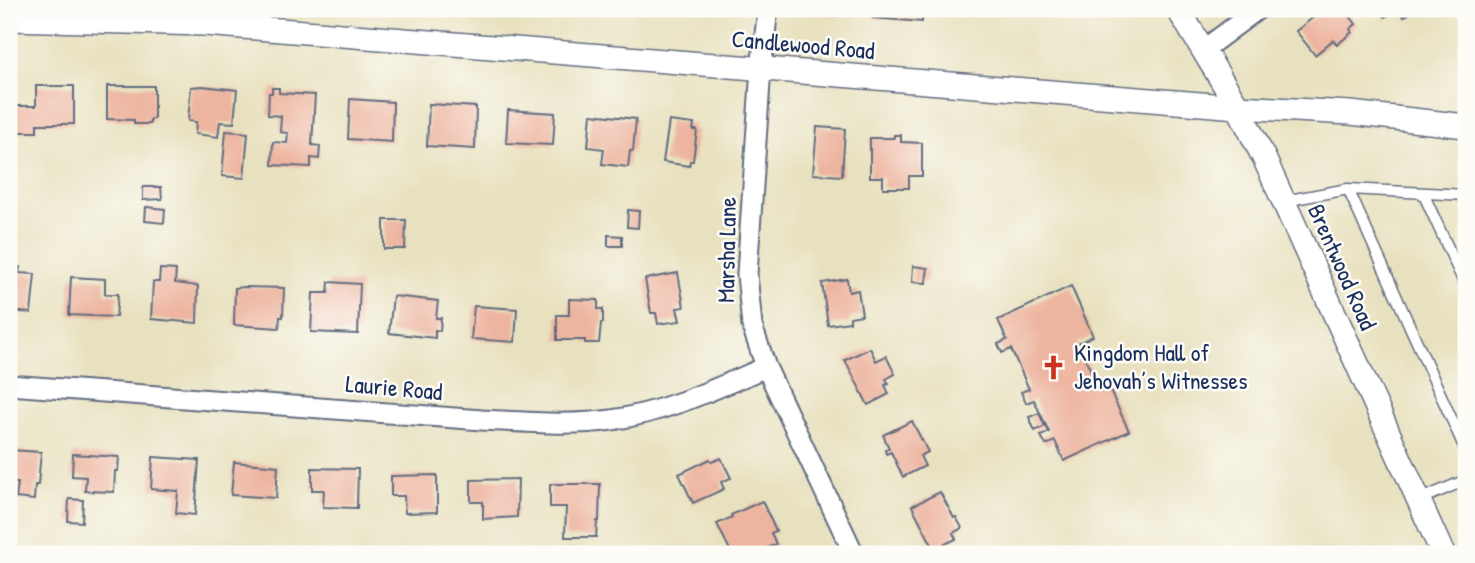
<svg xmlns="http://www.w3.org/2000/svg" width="1475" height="563" font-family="'Patrick Hand',sans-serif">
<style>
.building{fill:#edb49f}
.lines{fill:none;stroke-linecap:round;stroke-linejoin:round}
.service-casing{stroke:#636d80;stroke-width:13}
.minor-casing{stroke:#636d80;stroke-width:23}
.tertiary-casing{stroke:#636d80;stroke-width:26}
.service{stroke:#fff;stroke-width:10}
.minor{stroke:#fff;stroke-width:19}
.tertiary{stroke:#fff;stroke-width:23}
.labels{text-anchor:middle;stroke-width:5;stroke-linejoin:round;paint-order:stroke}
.street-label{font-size:24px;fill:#1b2f5e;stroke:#fdfcf7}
.poi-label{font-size:24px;fill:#1b2f5e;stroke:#fdfcf7;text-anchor:start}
</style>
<rect width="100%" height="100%" fill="#fdfcf7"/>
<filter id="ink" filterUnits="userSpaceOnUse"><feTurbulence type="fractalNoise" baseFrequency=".0143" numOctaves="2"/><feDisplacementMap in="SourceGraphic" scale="14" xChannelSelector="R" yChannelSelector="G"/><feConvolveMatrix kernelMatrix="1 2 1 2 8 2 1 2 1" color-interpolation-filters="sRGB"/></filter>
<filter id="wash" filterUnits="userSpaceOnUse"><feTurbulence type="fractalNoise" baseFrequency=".00686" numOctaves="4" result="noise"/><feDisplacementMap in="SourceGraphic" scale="28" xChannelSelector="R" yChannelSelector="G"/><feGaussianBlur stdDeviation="1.57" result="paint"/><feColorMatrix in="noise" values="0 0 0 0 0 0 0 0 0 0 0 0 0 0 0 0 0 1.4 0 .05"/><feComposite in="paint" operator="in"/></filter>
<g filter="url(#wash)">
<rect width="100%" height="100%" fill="#e8e1bf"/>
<g id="blocks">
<path class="building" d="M806 9H839L838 16 806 14Z
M874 9H928L927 16 922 15V22L873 18Z
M1324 9H1344L1356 24 1350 29 1352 32 1337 45 1333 40 1315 55 1296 31Z
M1379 9H1397L1385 17Z
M1398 9H1415L1404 17Z
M36 86H74V124H37V132H13V106H36Z
M107 86H154V118L150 120V124H134V120L107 119Z
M202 86 237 90 234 123 220 122 218 137 195 134 196 122 188 121 191 87Z
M272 88H279V93L315 95 312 145 320 146 319 159 311 158V167L272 165 273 142 287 143 288 133 280 132 281 116 268 115 269 93H272Z
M350 99 393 102 392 142 348 139Z
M429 104 476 107 475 149 427 146Z
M508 110 555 113 553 145 506 143Z
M591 114 636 119 633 151H630L628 167 602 164 604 149 588 147Z
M669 121 694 124 693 130H697L693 161H690L689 166 663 162Z
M817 127 845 129 842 176 813 174Z
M226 131 248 133 244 178 222 176Z
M894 135H901V142L922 143V176H909V188H883V177H870V138H894Z
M143 187H161L162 199 143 200Z
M146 207 165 209 164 223 145 221Z
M628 210 639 211 638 228 627 227Z
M384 220H406L405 249H384Z
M608 235 622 236V246H608Z
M913 266 928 268 926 283 912 282Z
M12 267H20L19 273 35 274 31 313 9 311V272H12Z
M160 269 176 270 175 283 198 286 197 323 151 319 153 282H159Z
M678 273 684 307 677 308 680 321 658 324 656 313H651L645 279Z
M71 277 105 279V294H118L116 317 69 315Z
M847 279 849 292 858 290 862 315 850 317V322L828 325 822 283Z
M329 282 360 284 358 334 311 332 313 293H328Z
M1071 286 1093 336 1078 343 1098 386 1106 382 1129 431 1064 461 1055 441 1046 445 1041 436 1049 432 1034 400 1026 403 1021 392 1029 389 1011 349 1002 353 998 344 1007 340 998 320Z
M245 287 284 288 283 317H280L279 328 234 325 235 288Z
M393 296 438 301 436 318H441L440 331 435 330V338L389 333Z
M569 299 598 300V309H603V323H601L599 343H585V340H557V315H569Z
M474 306 517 309 515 342 471 339Z
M870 348 876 361 886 356 895 374 886 379 889 384 885 385 889 394 868 405 845 360Z
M1039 413 1045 426 1035 431 1029 417Z
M912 421 928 452 920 456 925 466 903 477 891 452 886 454 885 450 889 448 883 435Z
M9 450 41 452 38 485H35L34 500 16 498 18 483H9Z
M73 454 119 457 118 471H115L114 492 85 491 86 477 72 476Z
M153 457 199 460 195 515 176 513 178 491 151 489Z
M721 458 731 478 721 482 724 489 693 503 679 474 710 459 712 462Z
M234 462 278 466 276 498 231 495Z
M312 468 358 469 357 508 323 507 324 490H312Z
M437 475V512L405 513 404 496H391V476Z
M518 479 517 517 483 519V502H471V480Z
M550 484H600L599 521H597L596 537H565L566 507H550Z
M940 492 954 518 956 517 962 528 953 533 956 539 934 549 912 506Z
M69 499 83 500 82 522 68 521Z
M762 501 776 531 771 533 776 544 754 554H732L717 524 732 517 731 515Z"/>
</g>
</g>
<g filter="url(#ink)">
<use href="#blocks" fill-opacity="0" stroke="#636d80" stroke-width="2"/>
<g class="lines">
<defs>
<path id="service" d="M1348 189 1466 195
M1423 193 1466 287
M1284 201 1348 189 1466 451
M1419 500 1466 480"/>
<path id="minor" d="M768 9 761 68 747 274 752 326 766 367 854 554
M1203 50 1258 9
M9 385 482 420C525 422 570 426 612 420 666 412 717 388 766 367"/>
<path id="tertiary" d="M1178 9 1238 107 1265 160 1443 554
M9 19 205 24 1238 107 1350 113 1466 126"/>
</defs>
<use href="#service" class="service-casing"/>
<use href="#minor" class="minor-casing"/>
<use href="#tertiary" class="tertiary-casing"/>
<use href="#service" class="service"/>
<use href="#minor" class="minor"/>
<use href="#tertiary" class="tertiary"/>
</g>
</g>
<defs>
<symbol id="church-bare" viewBox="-9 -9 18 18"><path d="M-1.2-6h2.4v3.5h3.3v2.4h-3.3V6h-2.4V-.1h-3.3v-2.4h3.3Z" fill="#c8321e" stroke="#fdfcf7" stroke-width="2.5" paint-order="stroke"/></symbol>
</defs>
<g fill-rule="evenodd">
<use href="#church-bare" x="1036" y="350" width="35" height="35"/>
</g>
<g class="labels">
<g class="street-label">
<text transform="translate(803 45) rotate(5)" y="8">Candlewood Road</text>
<text transform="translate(727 250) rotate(-89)" y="8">Marsha Lane</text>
<text transform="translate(1342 267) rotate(66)" y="8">Brentwood Road</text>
<text transform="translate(394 388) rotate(5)" y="8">Laurie Road</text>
</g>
<g class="poi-label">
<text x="1074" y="361">Kingdom Hall of<tspan x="1074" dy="28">Jehovah’s Witnesses</tspan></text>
</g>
</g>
<rect width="1475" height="563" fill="none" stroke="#fdfcf7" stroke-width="35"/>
</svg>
